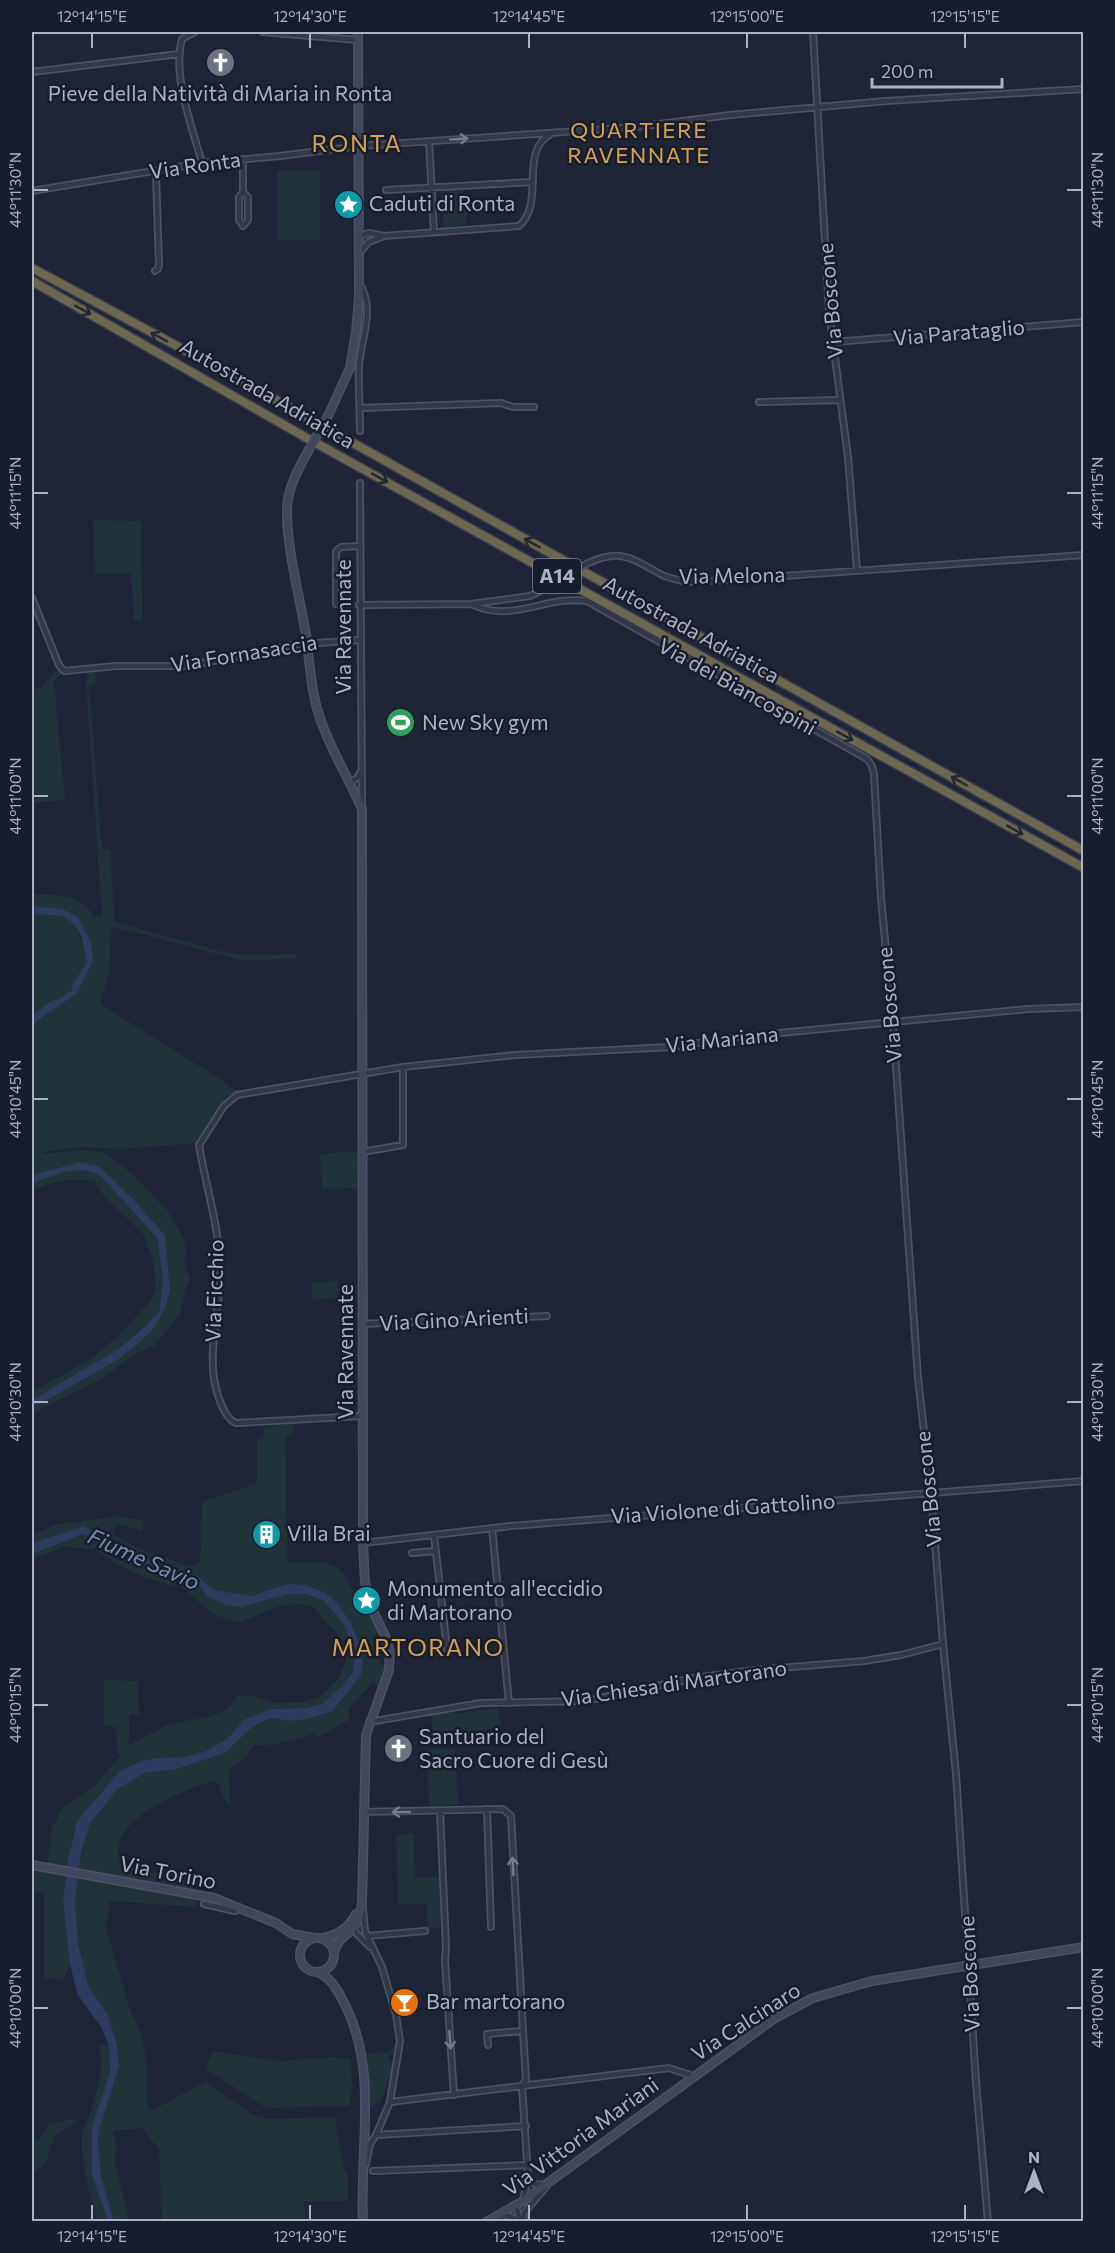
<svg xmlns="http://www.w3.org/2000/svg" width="1115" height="2253" font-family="Commissioner,sans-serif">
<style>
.green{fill:#213238}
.water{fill:#2f3b5e}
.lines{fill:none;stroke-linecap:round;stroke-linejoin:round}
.street-casing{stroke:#4d5263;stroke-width:8}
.secondary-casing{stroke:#4d5263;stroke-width:10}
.highway-casing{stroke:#3a3f4f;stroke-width:11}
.street{stroke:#323848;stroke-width:4.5}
.secondary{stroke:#40465b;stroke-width:7}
.highway{stroke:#6e674f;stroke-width:8}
.street-bridge-casing{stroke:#4d5263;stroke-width:8;stroke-linecap:butt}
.secondary-bridge-casing{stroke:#4d5263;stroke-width:10;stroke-linecap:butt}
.street-bridge{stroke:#323848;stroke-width:4.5}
.secondary-bridge{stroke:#40465b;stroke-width:7}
.oneway{stroke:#757b8d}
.oneway2{stroke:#252831}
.ticks{fill:none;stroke:#acb2c5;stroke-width:2}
.labels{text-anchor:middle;stroke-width:5;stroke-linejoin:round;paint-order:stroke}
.shield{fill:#181d2c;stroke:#808597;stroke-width:1.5}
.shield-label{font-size:20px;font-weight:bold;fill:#acb2c5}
.poi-label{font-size:21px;fill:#acb2c5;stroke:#181d2c;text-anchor:start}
.street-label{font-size:21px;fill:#acb2c5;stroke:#181d2c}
.neighbourhood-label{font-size:22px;letter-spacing:1.5px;fill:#d8a254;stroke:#181d2c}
.water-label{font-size:22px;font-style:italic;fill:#7a8ab3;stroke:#181d2c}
.quarter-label{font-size:24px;letter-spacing:1.5px;fill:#d8a254;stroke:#181d2c}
.neatline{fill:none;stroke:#acb2c5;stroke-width:2}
.ticks-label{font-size:15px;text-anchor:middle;fill:#acb2c5}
</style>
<rect width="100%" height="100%" fill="#1f2537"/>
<path class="green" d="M277 171H320V240H277Z
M464 187 467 225 443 227 441 189Z
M93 520 141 521 142 620H134L131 574 95 573Z
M57 669 61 670V674L54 682 65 800 32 803V689L41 688Z
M95 670 96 684 89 685 102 849H111C110 871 114 899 115 922L223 952 248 955 296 954V959L239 960 147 935 111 927 110 970 100 1004 225 1082 229 1087 241 1091 233 1093 227 1097 197 1143 121 1149 80 1147 42 1152 44 1154 81 1150 104 1152 131 1173 167 1210 181 1233 186 1245 185 1266 190 1279 185 1291 180 1314 154 1346 139 1352 101 1379 32 1414V1407L42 1403 119 1359 165 1308 166 1251 165 1235 134 1200 99 1166 80 1162 32 1175V1025L47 1015 81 984 93 961 78 917 32 906V894C54 895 84 893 94 918L102 916 86 684 88 671Z
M32 914 63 916 70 921 77 928 87 962 72 990 58 1000 32 1015Z
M359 1151 358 1188 322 1189 320 1154Z
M82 1170 100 1175 157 1238 163 1280 159 1312 118 1349 32 1400V1392L89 1360 117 1337 148 1304 156 1291 153 1260 144 1235 104 1196 94 1181C66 1178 58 1180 32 1191V1183L64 1172Z
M338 1280 337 1298 312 1300V1283Z
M294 1422V1432L286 1437 287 1559 292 1563C306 1562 332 1559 342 1572 348 1578 353 1594 357 1602L366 1598 381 1633 374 1637 380 1663 387 1666 378 1688 373 1682 349 1709V1720L317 1738 314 1733C294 1741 275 1746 254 1745L246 1758 231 1768 229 1779 231 1807 223 1797 219 1784 211 1781C180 1793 106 1819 120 1863L198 1884 196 1907 110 1901 106 1928 130 2009 140 2031 147 2061V2104L151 2111 207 2081 210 2086 252 2114 268 2119 335 2117 343 2165 348 2175V2201H304L305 2221H162L159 2150 142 2128 113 2131 117 2149 114 2160 129 2221H114L101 2176 98 2142 99 2131 119 2066 117 2045 108 2015 89 1988 78 1943 75 1900 81 1852 90 1823 118 1789 145 1773 177 1769 225 1753 250 1729 265 1720 273 1718 288 1721 333 1711 361 1675 363 1663 336 1601 287 1584 251 1596 214 1590 198 1576 129 1553 84 1526 32 1543V1536L54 1525 119 1516 145 1521 141 1531 117 1524 113 1534 136 1547 190 1567 200 1563 202 1502 257 1483V1439H263L264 1428C275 1427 283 1423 294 1422Z
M83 1534 118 1555 196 1582 207 1596 241 1607 289 1594H306L324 1601 343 1623 355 1653 353 1672 341 1687 322 1704 306 1708 271 1709 243 1720 228 1738 206 1751 185 1757 155 1758 139 1762 119 1772 77 1821 68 1859 63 1901 70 1965 64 1980 44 1978V1892H34V1903H32V1868L47 1870 52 1828 62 1809 95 1785 121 1755 117 1751 116 1727 104 1726V1680L138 1681 139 1714 129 1715V1745L167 1725 211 1716 226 1710 238 1696H255L274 1703 304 1702 321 1696 338 1679 346 1662V1644L314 1608 300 1604 279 1606 239 1623 212 1614 185 1589 146 1578 117 1564 95 1549 63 1547 32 1560V1554Z
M498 1708 501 1728 482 1730 483 1740 435 1746 431 1714 455 1711V1714Z
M455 1748 458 1804 429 1806 427 1750Z
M414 1833 415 1877H439L440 1928 427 1929V1904H398L396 1837 398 1834Z
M98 2045H109L110 2072 92 2127V2175L108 2221H97C91 2198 72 2137 89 2118 94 2099 107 2063 98 2045Z
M395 2045 396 2055H390L389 2061 394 2062 393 2068 380 2102 374 2104 368 2111V2066L366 2053 389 2052Z
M213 2051 279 2061 336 2057 350 2059 352 2081 350 2106 266 2108 205 2068Z
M74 2118 76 2123 54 2136C50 2151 47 2168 32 2173V2142L40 2138 49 2124Z"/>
<path class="water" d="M32 906 62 909 78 917 91 943 93 961 77 993 32 1025V1015L53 1000H58L72 990V985L87 962 81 936 77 928 70 921 63 916 32 914Z
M80 1162 99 1166 134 1200 165 1235 170 1290 165 1308 155 1327 142 1340 119 1359 42 1403 32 1407V1400L118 1349 141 1330 159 1312 163 1280 157 1238 100 1175 82 1170 64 1172 32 1183V1175Z
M84 1526 129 1553 198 1576 214 1590 251 1596 287 1584 304 1585 324 1592 336 1601 351 1623 360 1646 363 1663 361 1675 333 1711 307 1719 288 1721 273 1718 265 1720 250 1729 225 1753 177 1769 145 1773 118 1789 90 1823 81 1852 75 1900 78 1943 89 1988 108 2015 117 2045 119 2066 99 2131 98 2142 101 2176 114 2221H108L92 2175V2127L110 2072 109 2045 101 2027 78 1995 70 1965 63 1901 68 1859 77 1821 119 1772 139 1762 155 1758 185 1757 206 1751 228 1738 243 1720 271 1709 306 1708 322 1704 341 1687 353 1672 355 1653 343 1623 324 1601 306 1594H289L241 1607 226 1605 207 1596 196 1582 118 1555 83 1534 32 1554V1543Z"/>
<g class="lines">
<defs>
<path id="street" d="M195 32 182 39C172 76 192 126 202 163
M263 32 358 40
M813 32 829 312 848 457 857 570
M32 72 179 54
M429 141 434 232
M243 159V192L239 197V220L243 226 248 220V197L243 192
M386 190 533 182
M32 191 202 163 280 156 359 146 636 127 730 115 886 101 1084 89
M359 236 369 233 384 236 519 226C546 203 518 151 551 134
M360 252 369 242 382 237
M155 271 158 269 159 264 156 175 159 170
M359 283C376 307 361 339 359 365 358 386 360 409 360 431
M834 342 1084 322
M759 402 840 400
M360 408 501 403 513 407H534
M360 483 362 805
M664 576 685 582 711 581 1084 555
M336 591 340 598H348V606L336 604V551L341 547 360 546
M32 598 59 665 64 671 116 666H185L248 655 291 645 360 640
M471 604C512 624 545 595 587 601L867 759 872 766 874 774 881 898 893 1024 918 1378 931 1493 943 1644 956 1774 976 2082 988 2222
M359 605 471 604 530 596
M351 782 357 778 361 771
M362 1152 403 1145V1067
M362 1324 547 1316
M363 1416 236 1423C223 1418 216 1391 214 1379 209 1346 220 1306 220 1272 220 1228 206 1188 199 1145L224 1106 237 1095 403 1067 515 1055 670 1047 738 1037 1028 1009 1084 1007
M492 1528 509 1703
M434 1535 447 1649
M363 1543 511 1526 1084 1481
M412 1553 435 1551
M369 1722 481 1703 586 1701 694 1678 755 1670 864 1661 901 1655 943 1644
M487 1809 491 1927
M440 1811 446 1947 445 1961 454 2095
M363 1812 503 1809 511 1816 523 2031
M204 1904 235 1911
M363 1909 365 1931 382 1967 396 2015 400 2041 390 2102 376 2135 370 2144 366 2164
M354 1926 356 1933 370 1947
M367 1936 425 1931
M488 2045 487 2034 523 2031 526 2080 522 2086 528 2176 523 2201
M390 2102 669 2068 693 2076
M376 2135 526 2126
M373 2171 528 2165
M528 2176C533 2184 535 2186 545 2184
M516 2206 520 2220
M500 2217 506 2215 520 2221
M524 2222V2213L546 2187"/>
<path id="secondary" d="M328 416 350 368 356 332 359 298 358 32
M312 444C301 464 288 485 287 508 286 547 300 597 306 635 310 664 311 694 321 721 332 752 349 779 362 809L363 1543 365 1582 372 1609 386 1638 390 1652 389 1670 366 1735 362 1903C361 1911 359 1920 354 1927 346 1937 337 1939 334 1953
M32 1865 214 1898 276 1923 292 1934 314 1938
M300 1955a17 17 0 1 1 34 0a17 17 0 1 1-34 0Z
M323 1938C338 1935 349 1928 356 1914
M318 1972C330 1978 336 1987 342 1999 380 2067 359 2148 363 2222
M486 2222 523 2201 775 2018 813 1998 872 1981 1084 1947"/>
<path id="highway" d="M32 268 244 382 1084 851
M32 281 305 437 1084 868"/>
</defs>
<use href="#street" class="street-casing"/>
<use href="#secondary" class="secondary-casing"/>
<use href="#highway" class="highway-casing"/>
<use href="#street" class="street"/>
<use href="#secondary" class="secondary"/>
<use href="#highway" class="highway"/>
<defs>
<path id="street-bridge" d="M530 596C557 584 591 553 620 556 636 558 650 569 664 576"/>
<path id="secondary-bridge" d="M312 444 328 416"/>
</defs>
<use href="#street-bridge" class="street-bridge-casing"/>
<use href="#secondary-bridge" class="secondary-bridge-casing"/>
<use href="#street-bridge" class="street-bridge"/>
<use href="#secondary-bridge" class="secondary-bridge"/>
</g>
<defs><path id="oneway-shaft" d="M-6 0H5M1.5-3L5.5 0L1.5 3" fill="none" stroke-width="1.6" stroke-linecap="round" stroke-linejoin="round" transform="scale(1.5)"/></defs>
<g class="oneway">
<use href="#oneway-shaft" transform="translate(459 139) rotate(-4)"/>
<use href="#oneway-shaft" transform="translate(401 1812) rotate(179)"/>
<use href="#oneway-shaft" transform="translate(513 1866) rotate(-93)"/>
<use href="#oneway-shaft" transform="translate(450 2040) rotate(86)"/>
</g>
<g class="oneway2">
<use href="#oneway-shaft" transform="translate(83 310) rotate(29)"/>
<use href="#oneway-shaft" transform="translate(159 337) rotate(-152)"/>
<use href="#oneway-shaft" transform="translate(380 478) rotate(29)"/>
<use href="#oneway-shaft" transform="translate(532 543) rotate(-151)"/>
<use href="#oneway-shaft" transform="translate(845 736) rotate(29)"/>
<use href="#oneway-shaft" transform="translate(959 781) rotate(-151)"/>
<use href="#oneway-shaft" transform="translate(1015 830) rotate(29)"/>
</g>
<path class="ticks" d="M92 33V48M310 33V48M529 33V48M747 33V48M965 33V48M33 190H48M1067 190H1082M33 493H48M1067 493H1082M33 796H48M1067 796H1082M33 1099H48M1067 1099H1082M33 1402H48M1067 1402H1082M33 1705H48M1067 1705H1082M33 2008H48M1067 2008H1082M92 2205V2220M310 2205V2220M529 2205V2220M747 2205V2220M965 2205V2220"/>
<defs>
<symbol id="church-disc" viewBox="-11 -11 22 22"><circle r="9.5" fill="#6b7280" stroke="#181d2c"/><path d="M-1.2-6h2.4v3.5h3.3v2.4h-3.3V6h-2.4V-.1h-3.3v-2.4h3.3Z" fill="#fff"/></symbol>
<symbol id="sight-disc" viewBox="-11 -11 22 22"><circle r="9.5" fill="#0f9aa8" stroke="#181d2c"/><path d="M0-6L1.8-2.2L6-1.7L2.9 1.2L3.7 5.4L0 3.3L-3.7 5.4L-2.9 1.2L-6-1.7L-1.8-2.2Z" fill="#fff"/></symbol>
<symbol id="stadium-disc" viewBox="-11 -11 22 22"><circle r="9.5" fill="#2e9e5b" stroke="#181d2c"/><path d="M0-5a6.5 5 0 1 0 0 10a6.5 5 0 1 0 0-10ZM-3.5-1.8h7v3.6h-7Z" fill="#fff"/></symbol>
<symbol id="building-disc" viewBox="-11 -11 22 22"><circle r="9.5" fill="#0f9aa8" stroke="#181d2c"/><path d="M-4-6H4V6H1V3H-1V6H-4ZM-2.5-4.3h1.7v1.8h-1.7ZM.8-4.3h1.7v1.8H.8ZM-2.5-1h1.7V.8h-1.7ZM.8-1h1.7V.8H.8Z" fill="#fff"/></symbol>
<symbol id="bar-disc" viewBox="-11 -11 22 22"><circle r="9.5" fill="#e8710a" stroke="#181d2c"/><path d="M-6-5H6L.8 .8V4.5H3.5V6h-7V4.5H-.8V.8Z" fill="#fff"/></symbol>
</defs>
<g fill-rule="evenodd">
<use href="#church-disc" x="204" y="46" width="33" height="33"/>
<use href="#sight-disc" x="332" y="188" width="33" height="33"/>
<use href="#stadium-disc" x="384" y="706" width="33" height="33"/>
<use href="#building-disc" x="250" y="1518" width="33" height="33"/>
<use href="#sight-disc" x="350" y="1584" width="33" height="33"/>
<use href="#church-disc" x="382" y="1732" width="33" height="33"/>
<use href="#bar-disc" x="388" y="1986" width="33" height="33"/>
</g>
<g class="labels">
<rect class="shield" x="533" y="559" width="48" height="34" rx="4.5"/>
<g class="shield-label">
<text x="557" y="583">A14</text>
</g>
<g class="poi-label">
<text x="220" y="101" text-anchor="middle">Pieve della Natività di Maria in Ronta</text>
<text x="369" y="211">Caduti di Ronta</text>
<text x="422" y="730">New Sky gym</text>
<text x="287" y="1541">Villa Brai</text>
<text x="387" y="1596">Monumento all'eccidio<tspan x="387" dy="24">di Martorano</tspan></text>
<text x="419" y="1744">Santuario del<tspan x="419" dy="24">Sacro Cuore di Gesù</tspan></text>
<text x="426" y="2009">Bar martorano</text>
</g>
<g class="street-label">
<text transform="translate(195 166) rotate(-8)" y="7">Via Ronta</text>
<text transform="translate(831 301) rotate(-95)" y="7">Via Boscone</text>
<text transform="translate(959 333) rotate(-5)" y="7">Via Parataglio</text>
<text transform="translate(267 394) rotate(30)" y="7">Autostrada Adriatica</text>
<text transform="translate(732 576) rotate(-1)" y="7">Via Melona</text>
<text transform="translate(344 627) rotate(-90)" y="7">Via Ravennate</text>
<text transform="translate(691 630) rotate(29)" y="7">Autostrada Adriatica</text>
<text transform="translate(244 654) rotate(-9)" y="7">Via Fornasaccia</text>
<text transform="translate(737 687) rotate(29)" y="7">Via dei Biancospini</text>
<text transform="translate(890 1005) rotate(-95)" y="7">Via Boscone</text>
<text transform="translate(722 1040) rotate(-6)" y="7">Via Mariana</text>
<text transform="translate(215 1291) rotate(-88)" y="7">Via Ficchio</text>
<text transform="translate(454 1320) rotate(-3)" y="7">Via Gino Arienti</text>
<text transform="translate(346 1352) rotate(-90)" y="7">Via Ravennate</text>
<text transform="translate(929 1489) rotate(-96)" y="7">Via Boscone</text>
<text transform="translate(723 1509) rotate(-4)" y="7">Via Violone di Gattolino</text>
<text transform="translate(674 1684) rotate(-8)" y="7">Via Chiesa di Martorano</text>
<text transform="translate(168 1873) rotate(11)" y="7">Via Torino</text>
<text transform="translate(970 1974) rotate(-93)" y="7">Via Boscone</text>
<text transform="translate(746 2022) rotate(-33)" y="7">Via Calcinaro</text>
<text transform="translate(581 2137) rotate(-36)" y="7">Via Vittoria Mariani</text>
</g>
<g class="neighbourhood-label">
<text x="639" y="138">QUARTIERE<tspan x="639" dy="25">RAVENNATE</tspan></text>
</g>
<g class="water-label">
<text transform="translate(144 1559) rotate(24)" y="8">Fiume Savio</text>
</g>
<g class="quarter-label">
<text x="357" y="152">RONTA</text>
<text x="418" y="1656">MARTORANO</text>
</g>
</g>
<rect width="1115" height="2253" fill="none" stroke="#181d2c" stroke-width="66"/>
<g transform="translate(1034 2172)" stroke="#181d2c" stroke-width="4.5" paint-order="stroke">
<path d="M0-4.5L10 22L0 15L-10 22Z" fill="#acb2c5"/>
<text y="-9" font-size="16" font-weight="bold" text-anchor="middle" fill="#acb2c5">N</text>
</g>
<path d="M872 78v9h130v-9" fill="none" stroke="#acb2c5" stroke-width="3"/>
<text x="881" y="78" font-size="18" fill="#acb2c5" stroke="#181d2c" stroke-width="4.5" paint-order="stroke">200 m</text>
<rect x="33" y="33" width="1049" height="2187" class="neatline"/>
<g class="ticks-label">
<text x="92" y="22">12°14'15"E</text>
<text x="310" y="22">12°14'30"E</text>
<text x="529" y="22">12°14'45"E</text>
<text x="747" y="22">12°15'00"E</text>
<text x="965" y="22">12°15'15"E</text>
<text transform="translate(16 190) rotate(-90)" y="5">44°11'30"N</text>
<text transform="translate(1098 190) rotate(-90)" y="5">44°11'30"N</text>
<text transform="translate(16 493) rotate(-90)" y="5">44°11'15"N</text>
<text transform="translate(1098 493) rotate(-90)" y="5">44°11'15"N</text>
<text transform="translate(16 796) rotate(-90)" y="5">44°11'00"N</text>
<text transform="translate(1098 796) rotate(-90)" y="5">44°11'00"N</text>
<text transform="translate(16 1099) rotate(-90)" y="5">44°10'45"N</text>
<text transform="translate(1098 1099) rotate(-90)" y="5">44°10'45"N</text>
<text transform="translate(16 1402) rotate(-90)" y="5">44°10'30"N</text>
<text transform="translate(1098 1402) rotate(-90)" y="5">44°10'30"N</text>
<text transform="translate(16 1705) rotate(-90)" y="5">44°10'15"N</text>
<text transform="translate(1098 1705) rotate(-90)" y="5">44°10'15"N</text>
<text transform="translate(16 2008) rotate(-90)" y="5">44°10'00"N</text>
<text transform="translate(1098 2008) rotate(-90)" y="5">44°10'00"N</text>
<text x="92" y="2242">12°14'15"E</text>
<text x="310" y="2242">12°14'30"E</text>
<text x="529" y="2242">12°14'45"E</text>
<text x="747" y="2242">12°15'00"E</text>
<text x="965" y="2242">12°15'15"E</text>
</g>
</svg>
